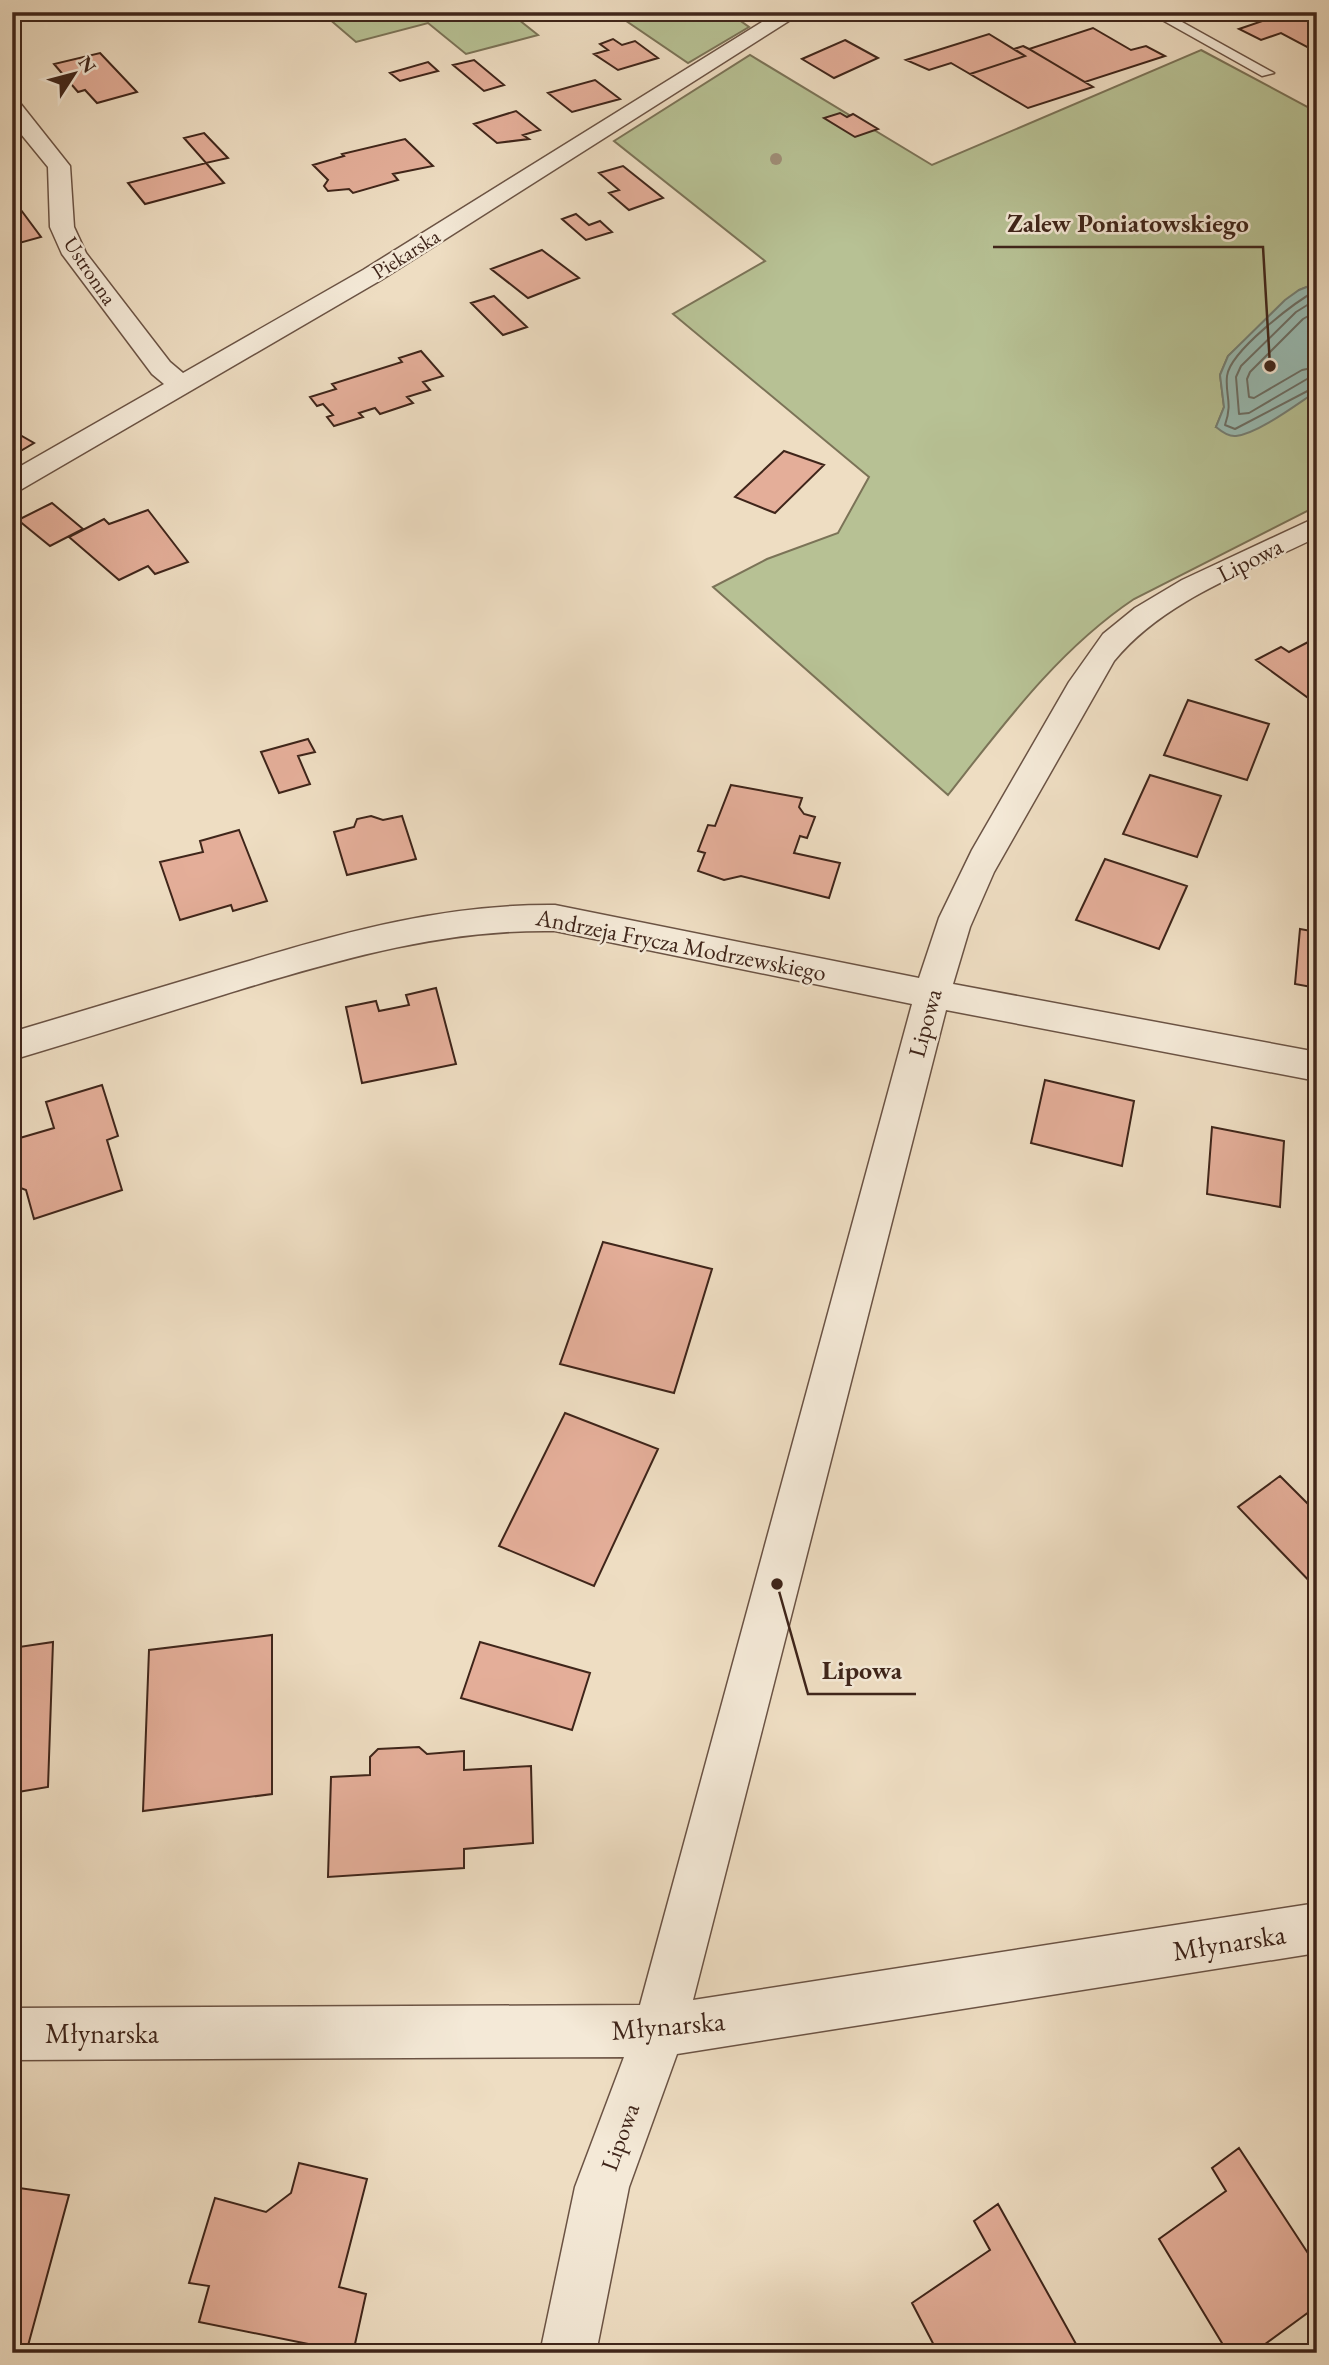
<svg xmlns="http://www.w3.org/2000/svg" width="1329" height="2365" font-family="'EB Garamond',serif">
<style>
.green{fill:#b7c194;stroke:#7b7357;stroke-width:2}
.water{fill:#99bcb4;stroke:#758076;stroke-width:2}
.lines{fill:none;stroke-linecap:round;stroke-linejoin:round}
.shore{stroke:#6c7067;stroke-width:2}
.building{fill:#e4ae99;stroke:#3f251a;stroke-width:2}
.lane-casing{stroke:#6b5344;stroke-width:3}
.street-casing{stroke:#6b5344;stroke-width:3}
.lane{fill:#f4e9d7;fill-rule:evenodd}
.street{fill:#f4e9d7;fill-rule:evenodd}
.tree{fill:#9e8d76}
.labels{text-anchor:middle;stroke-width:5;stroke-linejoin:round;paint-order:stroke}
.far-street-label{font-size:21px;fill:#3f251a;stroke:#f4e9d7}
.street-label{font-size:24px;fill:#3f251a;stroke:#f4e9d7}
.near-street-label{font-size:28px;fill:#3f251a;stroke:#f4e9d7}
.leader{fill:none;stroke:#3f251a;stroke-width:2.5}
.callout-dot{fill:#3f251a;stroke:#f4e9d7;stroke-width:2.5}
.callout-label{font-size:26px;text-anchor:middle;font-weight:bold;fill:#3f251a;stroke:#f4e9d7;stroke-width:5;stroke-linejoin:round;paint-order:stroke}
</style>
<rect width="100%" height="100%" fill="#eeddc2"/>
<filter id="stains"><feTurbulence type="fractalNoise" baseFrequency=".00286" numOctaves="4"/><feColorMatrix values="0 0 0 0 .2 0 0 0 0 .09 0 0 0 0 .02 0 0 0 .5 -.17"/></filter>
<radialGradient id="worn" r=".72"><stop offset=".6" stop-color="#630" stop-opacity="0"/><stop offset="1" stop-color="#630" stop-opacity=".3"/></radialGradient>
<path class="green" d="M321 12H509L538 35 466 54 428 23 356 42Z
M613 12H728L749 27 688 63Z
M1201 50 1317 112V283L1299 290 1228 356 1220 375 1224 407 1216 427H1257L1317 391V506L1134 599C1058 650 1004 724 948 795L713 587 767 559 838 533 869 477 673 314 765 261 614 141 750 55 932 165Z"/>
<path class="water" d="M1317 283V391C1297 404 1259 433 1236 436 1229 437 1222 432 1216 427L1224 407 1220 375 1228 356 1285 300 1299 290Z"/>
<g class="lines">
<path class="shore" d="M1317 290C1295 302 1230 351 1227 376 1225 396 1233 402 1225 425L1235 429 1317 386
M1317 299 1296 312 1241 366 1236 377 1239 414 1249 413 1307 379 1317 377
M1317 311 1303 319 1250 372 1247 379 1249 397 1254 398 1302 370 1317 367"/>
</g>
<path class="building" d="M1198 12H1234L1212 20Z
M1277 16 1285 20 1297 16 1317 22V43L1307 47 1281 33 1261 40 1239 29Z
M1093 28 1131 50 1146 46 1165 56 1085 82 1029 49Z
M989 34 1025 56 970 74 951 63 929 70 906 60Z
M613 39 622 45 635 41 658 58 618 70 594 54 608 50 600 44Z
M845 40 878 58 834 78 802 59Z
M1023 46 1029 49 1093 87 1028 108 970 74 1025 56 1014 49Z
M100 53 137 92 97 103 85 90 78 92 54 64Z
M474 60 504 85 484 91 453 65Z
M428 62 438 71 400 81 390 73Z
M595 80 620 99 572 112 548 93Z
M516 111 540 130 523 135 529 139 497 143 474 124Z
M840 113 847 117 853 114 878 129 855 137 824 118Z
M204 133 228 158 206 163 184 138Z
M405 139 433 166 393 174 398 180 353 193 349 189 328 191 324 186 328 180 313 165 344 156 342 154Z
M206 163 224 183 145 204 128 183Z
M623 166 663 198 629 210 609 193 619 190 599 173Z
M21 210 41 237 12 245V212Z
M576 214 589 225 600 221 612 232 586 240 562 219Z
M542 250 579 278 528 298 491 269Z
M494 296 527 327 503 335 471 303Z
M421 351 443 376 423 382 430 390 407 397 413 403 380 414 375 408 359 413 363 417 334 426 327 417 333 415 323 404 317 406 310 397 336 389 332 384 402 362 399 358Z
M12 431H13L34 443 12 456Z
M784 451 824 465 775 513 735 497Z
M52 503 83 529 50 546 18 520Z
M148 510 188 562 155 574 148 566 119 580 69 537 104 519 109 524Z
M1312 640 1317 643V697L1311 700 1256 660 1281 647 1289 652Z
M1188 700 1269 724 1247 780 1164 755Z
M308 739 315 752 298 756 310 784 279 793 261 752Z
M1150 775 1221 796 1197 857 1123 834Z
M731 785 802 798 799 807 804 814 815 817 807 838 800 836 794 853 840 863 829 898 741 876 724 880 698 871 705 853 698 851 708 825 715 826Z
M371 816 383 820 402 816 416 859 347 875 334 832 354 827 357 819Z
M239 830 267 901 233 911 231 905 180 920 160 862 203 852 200 841Z
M1105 859 1187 886 1159 949 1076 920Z
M1300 929 1317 932V988L1295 984Z
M436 988 456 1064 362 1083 346 1007 376 1001 379 1011 409 1005 406 995Z
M1045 1080 1134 1101 1122 1166 1031 1143Z
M102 1085 118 1136 107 1140 122 1190 34 1219 26 1190 18 1187 14 1176 21 1170 13 1140 54 1128 46 1102Z
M1212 1127 1284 1141 1280 1207 1207 1194Z
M603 1242 712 1269 674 1393 560 1364Z
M565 1413 658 1449 594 1586 499 1546Z
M1280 1476 1317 1513V1589L1238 1507Z
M272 1635V1794L143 1811 149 1650Z
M53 1642 48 1787 12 1793V1648Z
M480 1642 590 1673 572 1730 461 1698Z
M419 1747 427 1754 464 1751V1770L531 1766 533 1843 464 1849V1868L328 1877 331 1777 370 1775V1757L378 1749Z
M1239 2148 1317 2267V2306L1253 2353H1228L1159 2239 1226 2191 1212 2168Z
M299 2163 367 2179 339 2287 366 2294 353 2353 199 2322 209 2286 189 2283 215 2198 266 2212 291 2193Z
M12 2187 69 2195 26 2353H12Z
M998 2204 1081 2353H938L912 2303 990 2250 974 2221Z"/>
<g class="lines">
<defs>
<path id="lane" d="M1148 12H1164L1274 73 1262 76Z"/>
<path id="street" d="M778 12H803L381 280 22 489 12 491V471L164 384 152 374 62 254 50 227 48 167 12 123V101L20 103 70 166 74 227 86 253 170 362 183 373 363 270Z
M1317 517V537C1247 572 1165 599 1114 661L994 872 970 927 953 984 1317 1052V1081L946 1010 693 2000 1317 1903V1953L677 2054 629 2187 596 2353H540L575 2187 624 2057 12 2060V2008L640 2005 912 1004 555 931C445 929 346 958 242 989 165 1013 89 1037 12 1060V1032C89 1009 165 986 242 963 346 931 446 904 555 905L919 978 939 918 972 850 1069 682 1103 634 1135 608 1182 580Z"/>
</defs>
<use href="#lane" class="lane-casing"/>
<use href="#street" class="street-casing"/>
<use href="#lane" class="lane"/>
<use href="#street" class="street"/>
</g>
<circle class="tree" cx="776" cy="159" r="6"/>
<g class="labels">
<g class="far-street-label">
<text transform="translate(406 254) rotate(-32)" y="7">Piekarska</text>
<text transform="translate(90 271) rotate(56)" y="7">Ustronna</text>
</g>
<g class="street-label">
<text transform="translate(1250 560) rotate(-27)" y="8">Lipowa</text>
<text transform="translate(681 945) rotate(11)" y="8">Andrzeja Frycza Modrzewskiego</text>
<text transform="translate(925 1023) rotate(-75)" y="8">Lipowa</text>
<text transform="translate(620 2137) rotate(-70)" y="8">Lipowa</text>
</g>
<g class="near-street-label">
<text transform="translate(1229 1942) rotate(-9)" y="10">Młynarska</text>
<text transform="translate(668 2025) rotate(-5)" y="10">Młynarska</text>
<text x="102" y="2043">Młynarska</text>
</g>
</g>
<path class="leader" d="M1270 366L1263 247H993M777 1584L808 1694H916"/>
<g class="callout-dot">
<circle cx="1270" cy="366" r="7"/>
<circle cx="777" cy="1584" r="7"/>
</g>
<g class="callout-label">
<text x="1128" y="232">Zalew Poniatowskiego</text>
<text x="862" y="1679">Lipowa</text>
</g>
<rect width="1329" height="2365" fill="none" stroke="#eeddc2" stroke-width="42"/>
<rect x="14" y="14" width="1301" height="2337" fill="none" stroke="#3f251a" stroke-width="3.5"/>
<rect x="21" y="21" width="1287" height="2323" fill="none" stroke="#3f251a" stroke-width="2"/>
<g transform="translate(74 74) rotate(54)" stroke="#f4e9d7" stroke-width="5" paint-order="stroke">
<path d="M0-5L12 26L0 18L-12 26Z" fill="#3f251a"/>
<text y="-10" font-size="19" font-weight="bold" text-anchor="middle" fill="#3f251a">N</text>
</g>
<rect width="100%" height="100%" filter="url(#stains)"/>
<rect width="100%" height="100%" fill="url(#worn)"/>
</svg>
